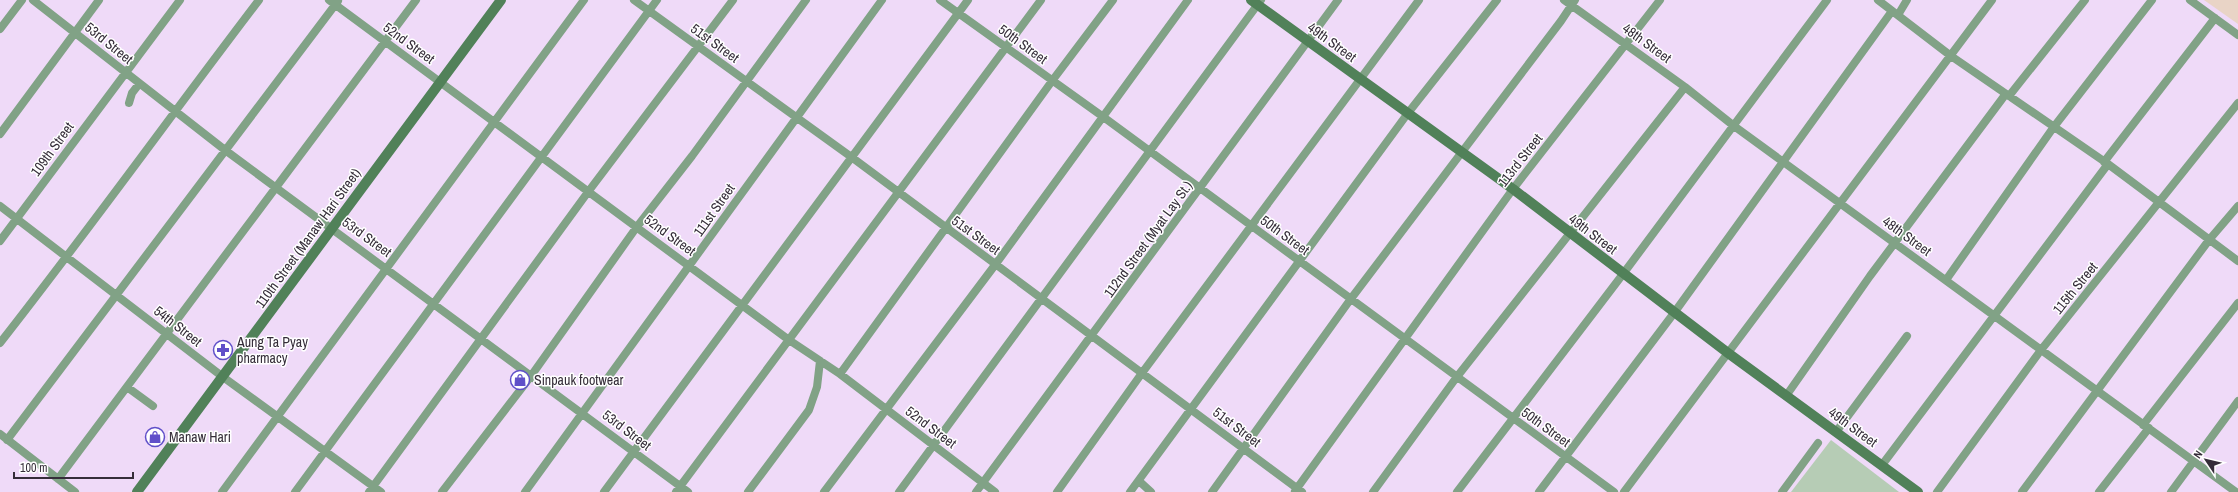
<svg xmlns="http://www.w3.org/2000/svg" width="2238" height="492" font-family="'Archivo Narrow',sans-serif">
<style>
.education{fill:#e9d4c6}
.green{fill:#b6ccb5}
.lines{fill:none;stroke-linecap:round;stroke-linejoin:round}
.street{stroke:#81a286;stroke-width:8}
.secondary{stroke:#518159;stroke-width:10}
.labels{text-anchor:middle;stroke-width:3;stroke-linejoin:round;paint-order:stroke}
.street-label{font-size:14px;fill:#352d39;stroke:#fff}
.poi-label{font-size:14px;fill:#352d39;stroke:#fff;text-anchor:start}
</style>
<rect width="100%" height="100%" fill="#efdaf8"/>
<path class="education" d="M2204 0H2238V24Z"/>
<path class="green" d="M1831 440 1899 492H1791Z"/>
<g class="lines">
<path class="street" d="M33 0 225 150 688 492
M329 0 789 340 840 374 995 492
M634 0 850 156 1302 492
M940 0 1102 116 1614 492
M1564 0 1685 87 1734 126 2236 492
M1878 0 1951 56 2108 164 2238 261
M2190 0 2238 35
M1898 15 1907 0
M0 29 22 0
M2009 96 2085 0
M129 103 132 93 139 84
M0 134 99 0
M2104 162 2215 18
M0 206 223 377 381 492
M0 241 180 0
M1946 280 2053 128 2152 0
M0 343C88 231 172 114 259 0
M840 374 1052 81 1113 0
M127 387 153 406
M1786 396 1870 276 2005 95
M2143 425 2238 303
M1836 432 1907 336
M0 434 75 492
M7 440 338 1
M1882 465 2108 164
M58 479 416 0
M1139 481 1151 492
M1295 491 1513 189 1660 0
M222 492 584 0
M295 492 657 0
M369 492 588 192 733 0
M442 492 531 376 636 228 692 156 806 0
M525 492 882 0
M604 492 968 0
M676 492 1041 0
M748 492 809 410 817 387 820 361
M824 492 995 265 1188 0
M899 492 1261 0
M976 492 1338 0
M1057 492 1142 373 1419 0
M1130 492 1408 113 1497 0
M1212 492 1350 300 1561 21 1575 0
M1373 492 1456 378 1685 87
M1457 492 1623 274 1827 0
M1539 492 1674 313 1892 11
M1624 492 1992 0
M1782 492 1818 443
M1937 492 2041 350 2238 103
M2022 492 2209 240 2238 206
M2099 492 2149 428
M2171 492 2238 401"/>
<path class="secondary" d="M1251 0 1513 189 1728 353 1918 492
M137 492 501 0"/>
</g>
<defs>
<symbol id="pharmacy-ring" viewBox="-11 -11 22 22"><circle r="9.5" fill="#fff" stroke="#6050c9" stroke-width="1.5"/><path d="M-2-6h4v4h4v4h-4v4h-4v-4h-4v-4h4Z" fill="#6050c9"/></symbol>
<symbol id="shop-ring" viewBox="-11 -11 22 22"><circle r="9.5" fill="#fff" stroke="#6050c9" stroke-width="1.5"/><path d="M-5-2.5h2.3a2.7 3.5 0 0 1 5.4 0H5L5.5 6h-11ZM-1.5-2.5h3a1.5 2.3 0 0 0-3 0Z" fill="#6050c9"/></symbol>
</defs>
<g fill-rule="evenodd">
<use href="#pharmacy-ring" x="212" y="339" width="22" height="22"/>
<use href="#shop-ring" x="509" y="369" width="22" height="22"/>
<use href="#shop-ring" x="144" y="426" width="22" height="22"/>
</g>
<g class="labels">
<g class="street-label">
<text transform="translate(1332 42) rotate(36)" y="5">49th Street</text>
<text transform="translate(109 43) rotate(39)" y="5">53rd Street</text>
<text transform="translate(409 43) rotate(36)" y="5">52nd Street</text>
<text transform="translate(715 43) rotate(36)" y="5">51st Street</text>
<text transform="translate(1647 43) rotate(36)" y="5">48th Street</text>
<text transform="translate(1023 44) rotate(36)" y="5">50th Street</text>
<text transform="translate(52 149) rotate(-54)" y="5">109th Street</text>
<text transform="translate(1520 160) rotate(-52)" y="5">113rd Street</text>
<text transform="translate(714 210) rotate(-55)" y="5">111st Street</text>
<text transform="translate(1593 234) rotate(37)" y="5">49th Street</text>
<text transform="translate(670 235) rotate(36)" y="5">52nd Street</text>
<text transform="translate(976 235) rotate(36)" y="5">51st Street</text>
<text transform="translate(1285 235) rotate(36)" y="5">50th Street</text>
<text transform="translate(1907 236) rotate(36)" y="5">48th Street</text>
<text transform="translate(367 237) rotate(36)" y="5">53rd Street</text>
<text transform="translate(308 238) rotate(-54)" y="5">110th Street (Manaw Hari Street)</text>
<text transform="translate(1148 239) rotate(-54)" y="5">112nd Street (Myat Lay St.)</text>
<text transform="translate(2075 288) rotate(-51)" y="5">115th Street</text>
<text transform="translate(178 326) rotate(38)" y="5">54th Street</text>
<text transform="translate(931 427) rotate(37)" y="5">52nd Street</text>
<text transform="translate(1237 427) rotate(37)" y="5">51st Street</text>
<text transform="translate(1546 427) rotate(36)" y="5">50th Street</text>
<text transform="translate(1853 427) rotate(36)" y="5">49th Street</text>
<text transform="translate(627 430) rotate(37)" y="5">53rd Street</text>
</g>
<g class="poi-label">
<text x="237" y="347">Aung Ta Pyay<tspan x="237" dy="16">pharmacy</tspan></text>
<text x="534" y="385">Sinpauk footwear</text>
<text x="169" y="442">Manaw Hari</text>
</g>
</g>
<g transform="translate(2206 460) rotate(305)" stroke="#ffffff" stroke-width="3" paint-order="stroke">
<path d="M0-3L7 15L0 10L-7 15Z" fill="#352d39"/>
<text y="-6" font-size="11" font-weight="bold" text-anchor="middle" fill="#352d39">N</text>
</g>
<path d="M14 472v6h119v-6" fill="none" stroke="#352d39" stroke-width="2"/>
<text x="20" y="472" font-size="12" fill="#352d39" stroke="#ffffff" stroke-width="3" paint-order="stroke">100 m</text>
</svg>
